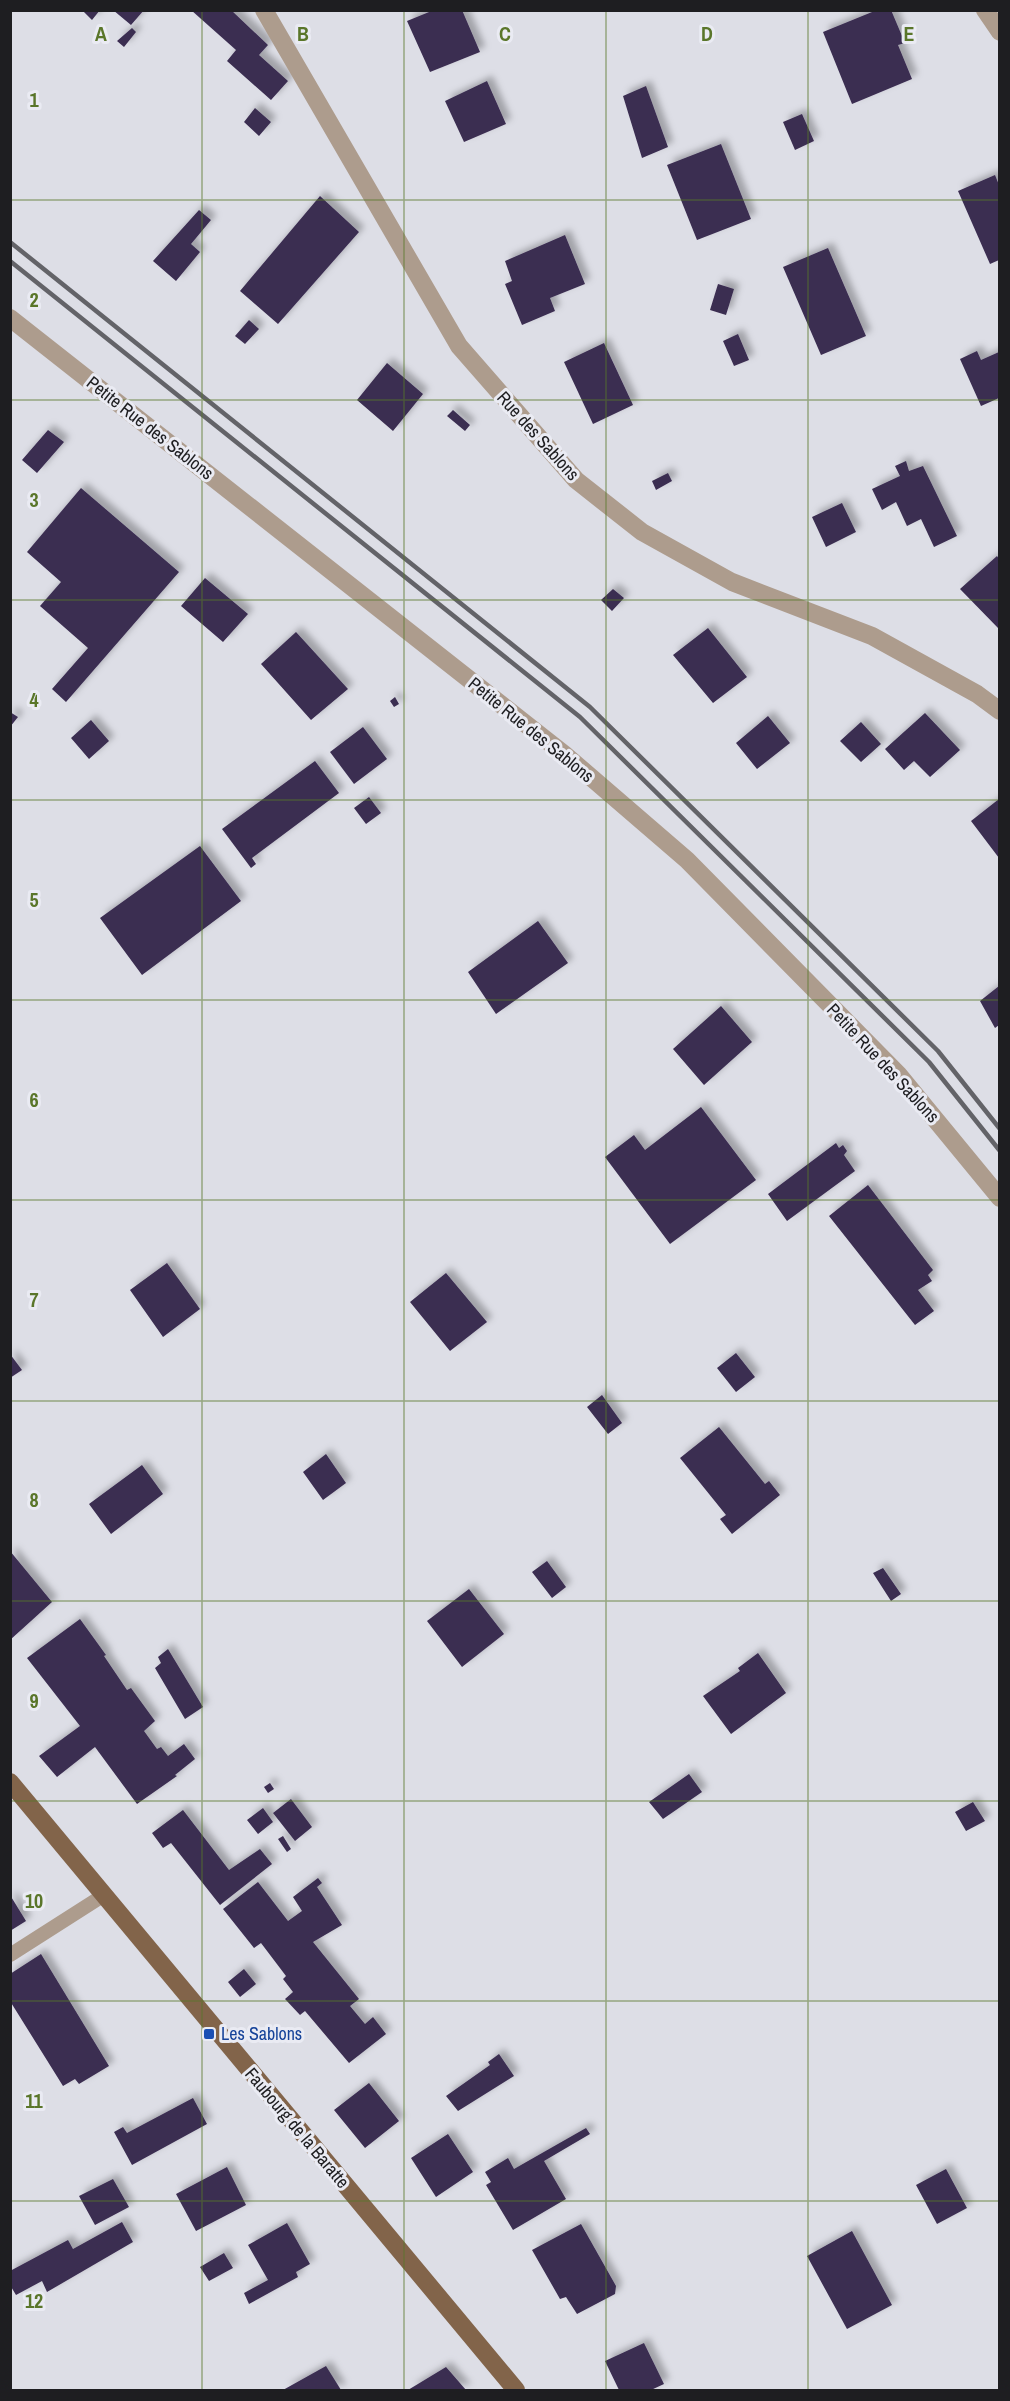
<svg xmlns="http://www.w3.org/2000/svg" width="1010" height="2401" font-family="'Archivo Narrow',sans-serif">
<style>
.building{fill:#3b2d51;filter:url(#shadow)}
.lines{fill:none;stroke-linecap:round;stroke-linejoin:round}
.service{stroke:#ad9c8d;stroke-width:14}
.minor{stroke:#ad9c8d;stroke-width:18}
.primary{stroke:#82644a;stroke-width:18}
.rail{stroke:#636368;stroke-width:4.5}
.grid{fill:none;stroke:#5a762a;stroke-width:1.5;stroke-opacity:0.55}
.transit-dot{fill:#1a4fb4;stroke:#eaebf3;stroke-width:2}
.labels{text-anchor:middle;stroke-width:6;stroke-linejoin:round;paint-order:stroke}
.street-label{font-size:18px;fill:#1e1e21;stroke:#eaebf3}
.transit-label{font-size:18px;fill:#164399;stroke:#eaebf3;text-anchor:start}
.grid-label{font-size:20px;text-anchor:middle;font-weight:bold;fill:#5a762a;stroke:#eaebf3;stroke-width:6;stroke-linejoin:round;paint-order:stroke}
</style>
<defs>
<filter id="shadow"><feDropShadow dx="5.5" dy="-5.5" stdDeviation="3" flood-color="#0004"/></filter>
</defs>
<rect width="100%" height="100%" fill="#dddee6"/>
<path class="building" d="M82 10H100L92 20Z
M113 10H144L131 25Z
M191 10H231L268 45 259 55 288 81 271 100 227 61 236 50Z
M434 10H462L480 52 430 72 407 21Z
M877 10H891L905 43 898 45 912 79 852 104 823 32Z
M132 28 136 32 124 47 117 41Z
M487 81 506 124 464 142 445 101Z
M646 86 668 147 642 158 623 96Z
M255 108 271 122 259 136 244 122Z
M802 114 814 141 795 150 783 122Z
M721 144 751 219 697 240 667 165Z
M995 175 999 185V260L990 264 958 191Z
M320 196 359 232 278 324 240 291Z
M199 210 211 220 191 244 200 252 176 281 153 261Z
M565 235 585 284 550 298 555 311 522 325 505 284 512 281 505 261Z
M828 248 866 336 821 355 783 267Z
M718 284 734 289 726 315 710 310Z
M249 320 259 329 245 344 235 336Z
M738 334 749 360 734 366 723 341Z
M604 343 633 405 593 424 564 362Z
M977 351 981 360 999 352V398L981 406 960 359Z
M387 363 423 394 393 431 357 400Z
M453 410 470 425 465 431 447 416Z
M48 430 64 442 37 473 22 460Z
M906 461 909 471 923 466 957 536 934 547 921 519 907 526 896 502 882 510 872 489 900 476 895 466Z
M668 473 672 481 656 490 652 481Z
M81 488 179 572 66 702 52 689 88 648 40 606 61 582 27 552Z
M842 503 856 532 826 547 812 517Z
M997 556 999 559V626L998 628 960 589Z
M205 578 248 614 223 642 181 606Z
M613 589 624 598 612 611 601 600Z
M708 628 747 677 713 703 673 655Z
M296 632 348 689 311 720 261 664Z
M395 697 399 704 394 707 390 701Z
M10 712 18 717 10 727Z
M925 713 960 750 930 777 914 761 904 770 885 749Z
M768 716 790 743 757 769 736 743Z
M91 720 109 741 89 759 71 738Z
M861 722 881 744 861 762 840 741Z
M363 727 387 759 354 784 330 752Z
M315 761 339 793 252 858 256 864 251 868 222 829Z
M369 797 381 813 366 824 354 808Z
M999 799V858L971 821Z
M200 846 241 901 142 975 100 918Z
M538 921 568 963 496 1014 468 972Z
M999 986V1025L995 1028 980 1001Z
M721 1006 752 1042 704 1085 673 1049Z
M701 1107 756 1180 670 1244 605 1157 634 1135 645 1150Z
M836 1143 839 1148 843 1145 847 1151 844 1155 855 1171 787 1221 768 1194Z
M868 1185 933 1270 928 1275 932 1281 918 1290 934 1311 915 1325 829 1216Z
M167 1263 200 1309 163 1337 130 1290Z
M446 1273 487 1322 450 1351 410 1302Z
M736 1353 755 1377 736 1392 717 1368Z
M10 1354 22 1370 10 1378Z
M602 1395 622 1423 608 1434 587 1407Z
M719 1427 765 1484 769 1481 780 1495 732 1534 720 1519 726 1515 680 1458Z
M326 1454 346 1483 323 1500 303 1472Z
M142 1465 163 1494 111 1534 89 1504Z
M10 1551 52 1602 10 1640Z
M547 1561 566 1587 552 1598 532 1572Z
M883 1568 901 1594 891 1601 873 1573Z
M469 1589 504 1634 462 1667 427 1621Z
M80 1619 106 1655 104 1656 127 1690 131 1688 155 1721 144 1731 157 1749 161 1747 168 1756 184 1744 195 1759 175 1775 177 1776 137 1804 95 1747 57 1777 39 1756 80 1726 27 1658Z
M168 1649 203 1707 185 1719 155 1668 161 1663 158 1657Z
M758 1653 786 1693 731 1734 703 1696 740 1671 738 1668Z
M689 1774 702 1792 663 1819 649 1802Z
M270 1783 274 1789 268 1793 264 1787Z
M291 1799 312 1827 295 1841 273 1813Z
M973 1802 985 1821 966 1831 955 1812Z
M263 1808 273 1822 258 1834 247 1820Z
M183 1810 229 1870 260 1849 272 1864 220 1905 171 1843 163 1848 152 1833Z
M283 1836 291 1849 287 1852 278 1839Z
M318 1878 322 1883 317 1887 342 1925 313 1942 359 1999 350 2006 365 2024 373 2017 386 2034 349 2063 305 2011 300 2015 285 1999 293 1992 283 1979 286 1976 261 1943 254 1948 223 1909 258 1882 288 1921 302 1911 293 1897Z
M10 1895 26 1921 10 1931Z
M41 1954 109 2066 79 2084 75 2079 63 2086 10 2001V1974Z
M244 1969 256 1984 240 1997 228 1982Z
M499 2054 514 2076 458 2111 446 2096 490 2065 488 2062Z
M369 2083 399 2121 365 2148 334 2110Z
M193 2098 207 2124 132 2165 114 2132 123 2127 127 2133Z
M586 2128 590 2134 544 2161 566 2199 513 2230 486 2185 491 2182 485 2172 508 2158 514 2169Z
M448 2134 473 2172 436 2197 411 2158Z
M227 2167 246 2205 196 2231 176 2194Z
M946 2169 967 2208 937 2224 916 2185Z
M113 2179 129 2207 95 2225 79 2196Z
M122 2222 133 2242 47 2292 42 2281 16 2295 10 2285V2271L68 2240 73 2249Z
M287 2223 310 2264 296 2272 298 2277 249 2304 244 2293 268 2280 248 2245Z
M581 2224 616 2286 615 2294 577 2314 566 2297 560 2299 532 2250Z
M852 2231 892 2305 847 2329 807 2256Z
M224 2253 233 2268 209 2281 200 2267Z
M644 2343 664 2384 651 2390H619L605 2361Z
M326 2366 341 2390H283Z
M446 2367 466 2390H408Z"/>
<g class="lines">
<path class="service" d="M10 1955 104 1895"/>
<path class="minor" d="M264 10 459 346 576 480 642 532 732 582 872 636 977 694 1000 711
M985 10 1000 32
M10 318 564 754 687 860 898 1074 1000 1198"/>
<path class="primary" d="M10 1782 516 2390"/>
<path class="rail" d="M10 242 590 707 938 1051 1000 1129
M10 261 580 717 929 1062 1000 1151"/>
</g>
<path class="grid" d="M202 10V2390M404 10V2390M606 10V2390M808 10V2390M10 200H1000M10 400H1000M10 600H1000M10 800H1000M10 1000H1000M10 1200H1000M10 1401H1000M10 1601H1000M10 1801H1000M10 2001H1000M10 2201H1000"/>
<rect class="transit-dot" x="203" y="2028" width="12" height="12" rx="3"/>
<g class="labels">
<g class="street-label">
<text transform="translate(150 428) rotate(38)" y="6">Petite Rue des Sablons</text>
<text transform="translate(538 436) rotate(48)" y="6">Rue des Sablons</text>
<text transform="translate(531 730) rotate(39)" y="6">Petite Rue des Sablons</text>
<text transform="translate(883 1063) rotate(47)" y="6">Petite Rue des Sablons</text>
<text transform="translate(297 2128) rotate(50)" y="6">Faubourg de la Baratte</text>
</g>
<g class="transit-label">
<text x="221" y="2040">Les Sablons</text>
</g>
</g>
<g class="grid-label">
<text x="101" y="41">A</text>
<text x="303" y="41">B</text>
<text x="505" y="41">C</text>
<text x="707" y="41">D</text>
<text x="909" y="41">E</text>
<text x="34" y="107">1</text>
<text x="34" y="307">2</text>
<text x="34" y="507">3</text>
<text x="34" y="707">4</text>
<text x="34" y="907">5</text>
<text x="34" y="1107">6</text>
<text x="34" y="1307">7</text>
<text x="34" y="1507">8</text>
<text x="34" y="1708">9</text>
<text x="34" y="1908">10</text>
<text x="34" y="2108">11</text>
<text x="34" y="2308">12</text>
</g>
<rect width="1010" height="2401" fill="none" stroke="#1e1e21" stroke-width="24"/>
</svg>
